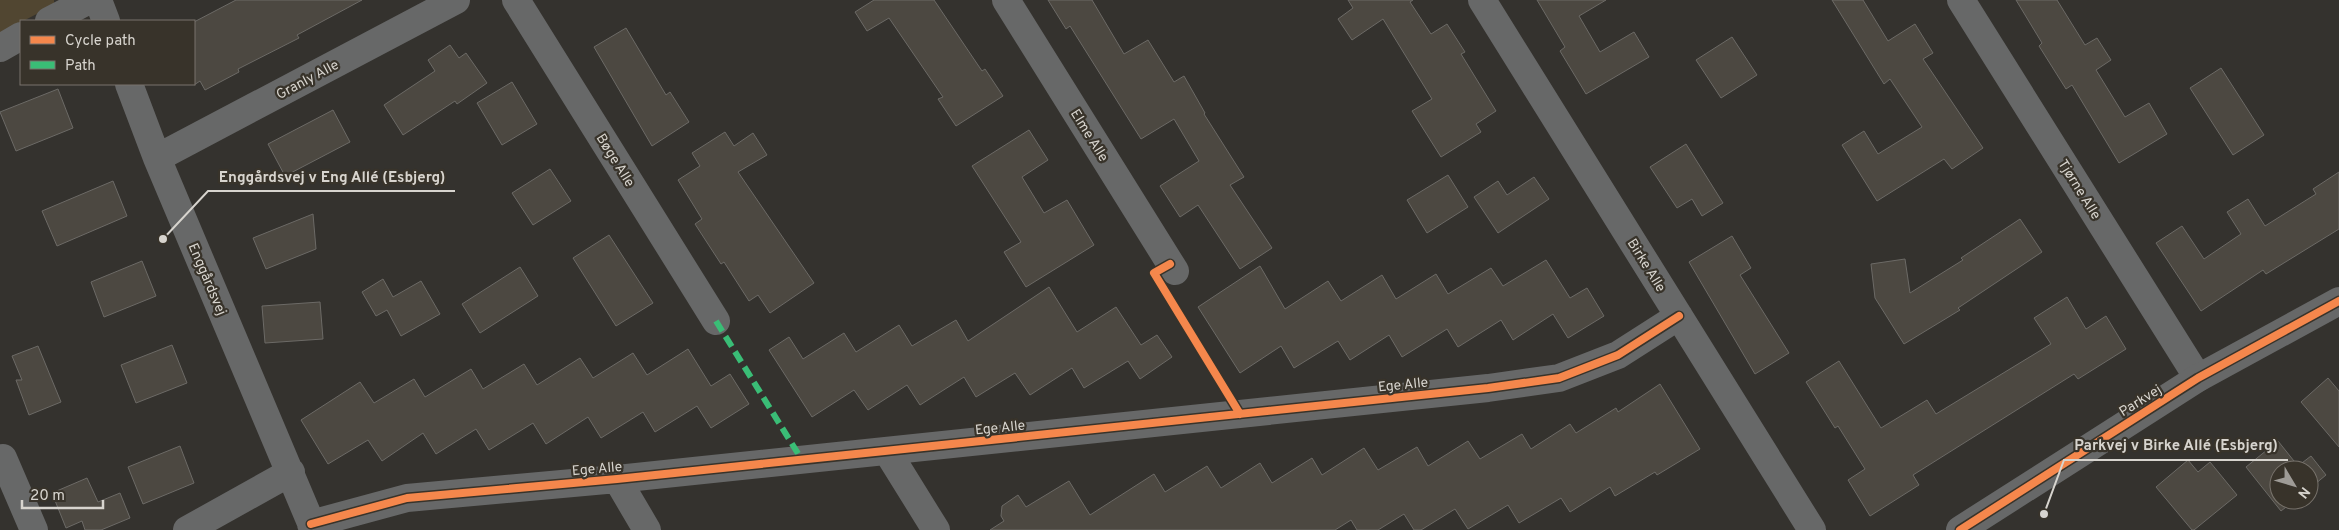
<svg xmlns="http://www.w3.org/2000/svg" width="2339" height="530" font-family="Overpass,sans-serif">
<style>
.green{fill:#514631}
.building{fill:#4c4841;stroke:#6c6a66}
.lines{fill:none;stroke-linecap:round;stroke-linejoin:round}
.minor{stroke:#676868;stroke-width:28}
.tertiary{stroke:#676868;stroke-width:28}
.quiet{stroke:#3abd76;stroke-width:6;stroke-dasharray:12 6;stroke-linecap:butt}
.cycleway-casing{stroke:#38332a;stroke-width:11}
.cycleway{stroke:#f5874c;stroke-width:8}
.labels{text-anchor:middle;stroke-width:4.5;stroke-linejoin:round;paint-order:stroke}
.street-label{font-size:14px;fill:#d7d4ce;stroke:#38332a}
.leader{fill:none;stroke:#d7d4ce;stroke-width:2}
.callout-dot{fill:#d7d4ce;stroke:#38332a;stroke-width:2}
.callout-label{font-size:15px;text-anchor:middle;font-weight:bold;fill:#d7d4ce;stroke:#38332a;stroke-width:4.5;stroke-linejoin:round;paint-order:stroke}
</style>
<rect width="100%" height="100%" fill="#34322e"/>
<path class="green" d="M0 0H54V5L0 33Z"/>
<path class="building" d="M236 0H362L297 35 299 38 238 69 239 72 205 90 200 81 194 85V22Z
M874 0H934L982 71 985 69 1003 96 956 126 938 99 943 97 889 18 867 31 855 12Z
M1048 0H1092L1124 54 1148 40 1174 82 1184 76 1205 113 1204 114 1244 177 1230 185 1272 248 1240 269 1198 205 1180 217 1160 186 1199 161 1174 119 1141 139 1070 26 1066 29Z
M1348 0H1413L1410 2 1431 34 1447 24 1465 52 1461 54 1496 111 1476 124 1481 132 1441 157 1412 111 1432 99 1383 19 1352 40 1338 19 1353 8Z
M1537 0H1606L1579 16 1600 52 1634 32 1649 57 1586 94 1560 51 1565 47Z
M1832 0H1863L1888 41 1915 24 1933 53 1923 59 1983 148 1952 169 1944 159 1877 201 1842 145 1864 131 1878 154 1922 127 1890 79 1884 84Z
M2016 0H2057L2085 45 2097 38 2111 60 2096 70 2125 117 2149 103 2167 134 2119 163 2072 85 2066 89 2039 46 2042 43Z
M626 28 666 95 670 92 689 122 652 146 594 47Z
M1732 37 1757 75 1721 98 1696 60Z
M450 45 459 58 466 53 487 83 457 104 455 101 403 135 384 105 435 71 428 60Z
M2221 68 2264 135 2233 155 2190 88Z
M512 82 537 124 502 145 477 103Z
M58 89 73 128 16 151 0 112Z
M333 110 350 142 285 176 268 144Z
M1029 130 1048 160 1022 177 1044 213 1067 200 1094 245 1026 287 1004 252 1021 242 972 166Z
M725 132 734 146 753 133 767 155 738 172 814 283 770 313 758 295 749 301 724 262 721 264 695 224 702 219 678 180 700 166 692 153Z
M1686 144 1723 203 1702 216 1692 199 1677 208 1650 167Z
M550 169 571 201 533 225 512 193Z
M2339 172V229L2266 274 2263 270 2201 311 2156 243 2182 226 2204 259 2241 234 2227 212 2248 199 2265 226 2316 194 2313 189Z
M1448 175 1468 207 1427 233 1407 200Z
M1534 177 1549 199 1498 233 1474 197 1498 181 1507 195Z
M113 181 127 216 57 246 42 211Z
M313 214 316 249 266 269 253 238Z
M2020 219 2042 252 1958 308 1960 310 1904 344 1875 298 1871 264 1905 259 1910 293 1963 260 1961 258Z
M609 235 653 303 616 326 573 258Z
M1732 236 1751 268 1740 275 1789 353 1755 374 1689 262Z
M1546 260 1570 298 1587 288 1604 316 1568 338 1553 314 1513 340 1501 320 1458 347 1447 329 1402 357 1389 335 1350 360 1338 341 1294 368 1281 346 1240 373 1198 307 1260 266 1285 309 1328 281 1341 301 1382 275 1396 299 1436 274 1448 294 1491 268 1503 286Z
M142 261 156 296 104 317 91 282Z
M520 267 538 296 480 333 462 304Z
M383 279 393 297 421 281 440 314 401 336 387 310 376 316 362 292Z
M1049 287 1077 332 1116 307 1141 345 1157 335 1172 357 1140 379 1128 361 1084 388 1072 368 1030 395 1015 373 976 397 964 377 920 405 907 385 868 410 854 390 812 417 769 350 789 337 803 359 844 333 856 352 899 325 912 346 956 320 968 341Z
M2067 297 2086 329 2106 316 2126 349 2078 379 2074 374 1913 475 1919 485 1870 516 1848 480 1865 469 1838 426 1835 428 1806 382 1839 361 1881 428 1927 400 1936 414 2051 344 2034 318Z
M320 302 323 339 265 343 262 306Z
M172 345 187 383 136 403 121 365Z
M38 346 61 402 29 415 16 380H22L12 356Z
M688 349 711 386 730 374 749 404 711 428 697 406 655 432 643 412 601 438 588 417 546 444 533 423 489 450 476 429 436 454 423 433 382 461 368 440 328 464 301 420 360 382 374 403 414 379 425 397 471 369 483 389 524 364 537 385 580 358 593 378 633 353 647 375Z
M2328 378 2339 391V447L2301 402Z
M1660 384 1700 449 1657 475 1655 472 1615 496 1610 487 1570 512 1561 498 1519 523 1508 505 1468 529 1455 509 1421 530H1414L1404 514 1378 530H1357L1351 520 1335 530H990L1004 521 1001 516 1002 506 1018 495 1026 507 1069 481 1090 515 1154 474 1165 492 1207 466 1221 488 1260 463 1272 483 1312 458 1322 475 1364 448 1378 470 1417 447 1428 466 1468 441 1480 459 1522 434 1531 449 1570 424 1576 433 1616 408 1618 412Z
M2278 441 2298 466 2311 456 2326 475 2309 489V470H2279V500H2295L2281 511 2246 467Z
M180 446 194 483 143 504 128 467Z
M2188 460 2198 472 2210 462 2237 495 2194 530H2192L2156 487Z
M87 478 98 502 120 493 130 518 101 530H85L82 521 66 528 52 493Z"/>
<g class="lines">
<path class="minor" d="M98 0 106 21
M516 0 716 321
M1006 0 1175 271
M1482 0 1812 530
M1961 0 2198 378
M49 21 89 0
M0 48 21 36
M129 84 157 158 314 530
M157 158 456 0
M887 451 936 530
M3 458 34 530
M617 479 647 530
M311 524 407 498 617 479 1488 388 1559 378 1618 355 1679 316
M187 530 291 472"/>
<path class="tertiary" d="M1960 530 2198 378 2339 301"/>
<path class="quiet" d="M716 321 802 460"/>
<defs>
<path id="cycleway" d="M1170 264 1154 273 1240 414
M311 524 407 498 617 479 1488 388 1559 378 1618 355 1679 316
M1960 530 2198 378 2339 301"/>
</defs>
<use href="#cycleway" class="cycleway-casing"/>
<use href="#cycleway" class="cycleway"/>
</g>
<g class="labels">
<g class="street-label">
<text transform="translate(307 79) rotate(-28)" y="5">Granly Alle</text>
<text transform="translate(1090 135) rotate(58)" y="5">Elme Alle</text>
<text transform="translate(616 160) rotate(58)" y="5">Bøge Alle</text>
<text transform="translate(2080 189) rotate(58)" y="5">Tjørne Alle</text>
<text transform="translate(1647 265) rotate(58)" y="5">Birke Alle</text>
<text transform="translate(208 279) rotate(67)" y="5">Enggårdsvej</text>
<text transform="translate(1403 384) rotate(-6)" y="5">Ege Alle</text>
<text transform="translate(2140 400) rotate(-32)" y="5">Parkvej</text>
<text transform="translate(1000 427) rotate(-6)" y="5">Ege Alle</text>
<text transform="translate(597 468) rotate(-5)" y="5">Ege Alle</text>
</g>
</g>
<path class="leader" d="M163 239L208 191H455M2044 514L2064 460H2288"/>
<g class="callout-dot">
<circle cx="163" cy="239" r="5"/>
<circle cx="2044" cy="514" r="5"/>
</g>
<g class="callout-label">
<text x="332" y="182">Enggårdsvej v Eng Allé (Esbjerg)</text>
<text x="2176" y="450">Parkvej v Birke Allé (Esbjerg)</text>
</g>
<rect x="20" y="20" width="175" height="65" fill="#38332a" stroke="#78736c"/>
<rect x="30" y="36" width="25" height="8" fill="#f5874c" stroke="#78736c"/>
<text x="65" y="45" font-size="15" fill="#d7d4ce">Cycle path</text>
<rect x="30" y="61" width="25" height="8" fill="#3abd76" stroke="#78736c"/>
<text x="65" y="70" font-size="15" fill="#d7d4ce">Path</text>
<g transform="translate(2294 485) rotate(128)"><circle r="24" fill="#38332a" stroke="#78736c"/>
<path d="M0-4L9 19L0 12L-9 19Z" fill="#9e9b96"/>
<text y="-8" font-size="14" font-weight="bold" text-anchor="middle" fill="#d7d4ce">N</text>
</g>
<path d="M22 500v8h81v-8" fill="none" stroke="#d7d4ce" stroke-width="2.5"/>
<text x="30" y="500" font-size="15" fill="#d7d4ce" stroke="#38332a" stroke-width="4" paint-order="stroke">20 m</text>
</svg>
